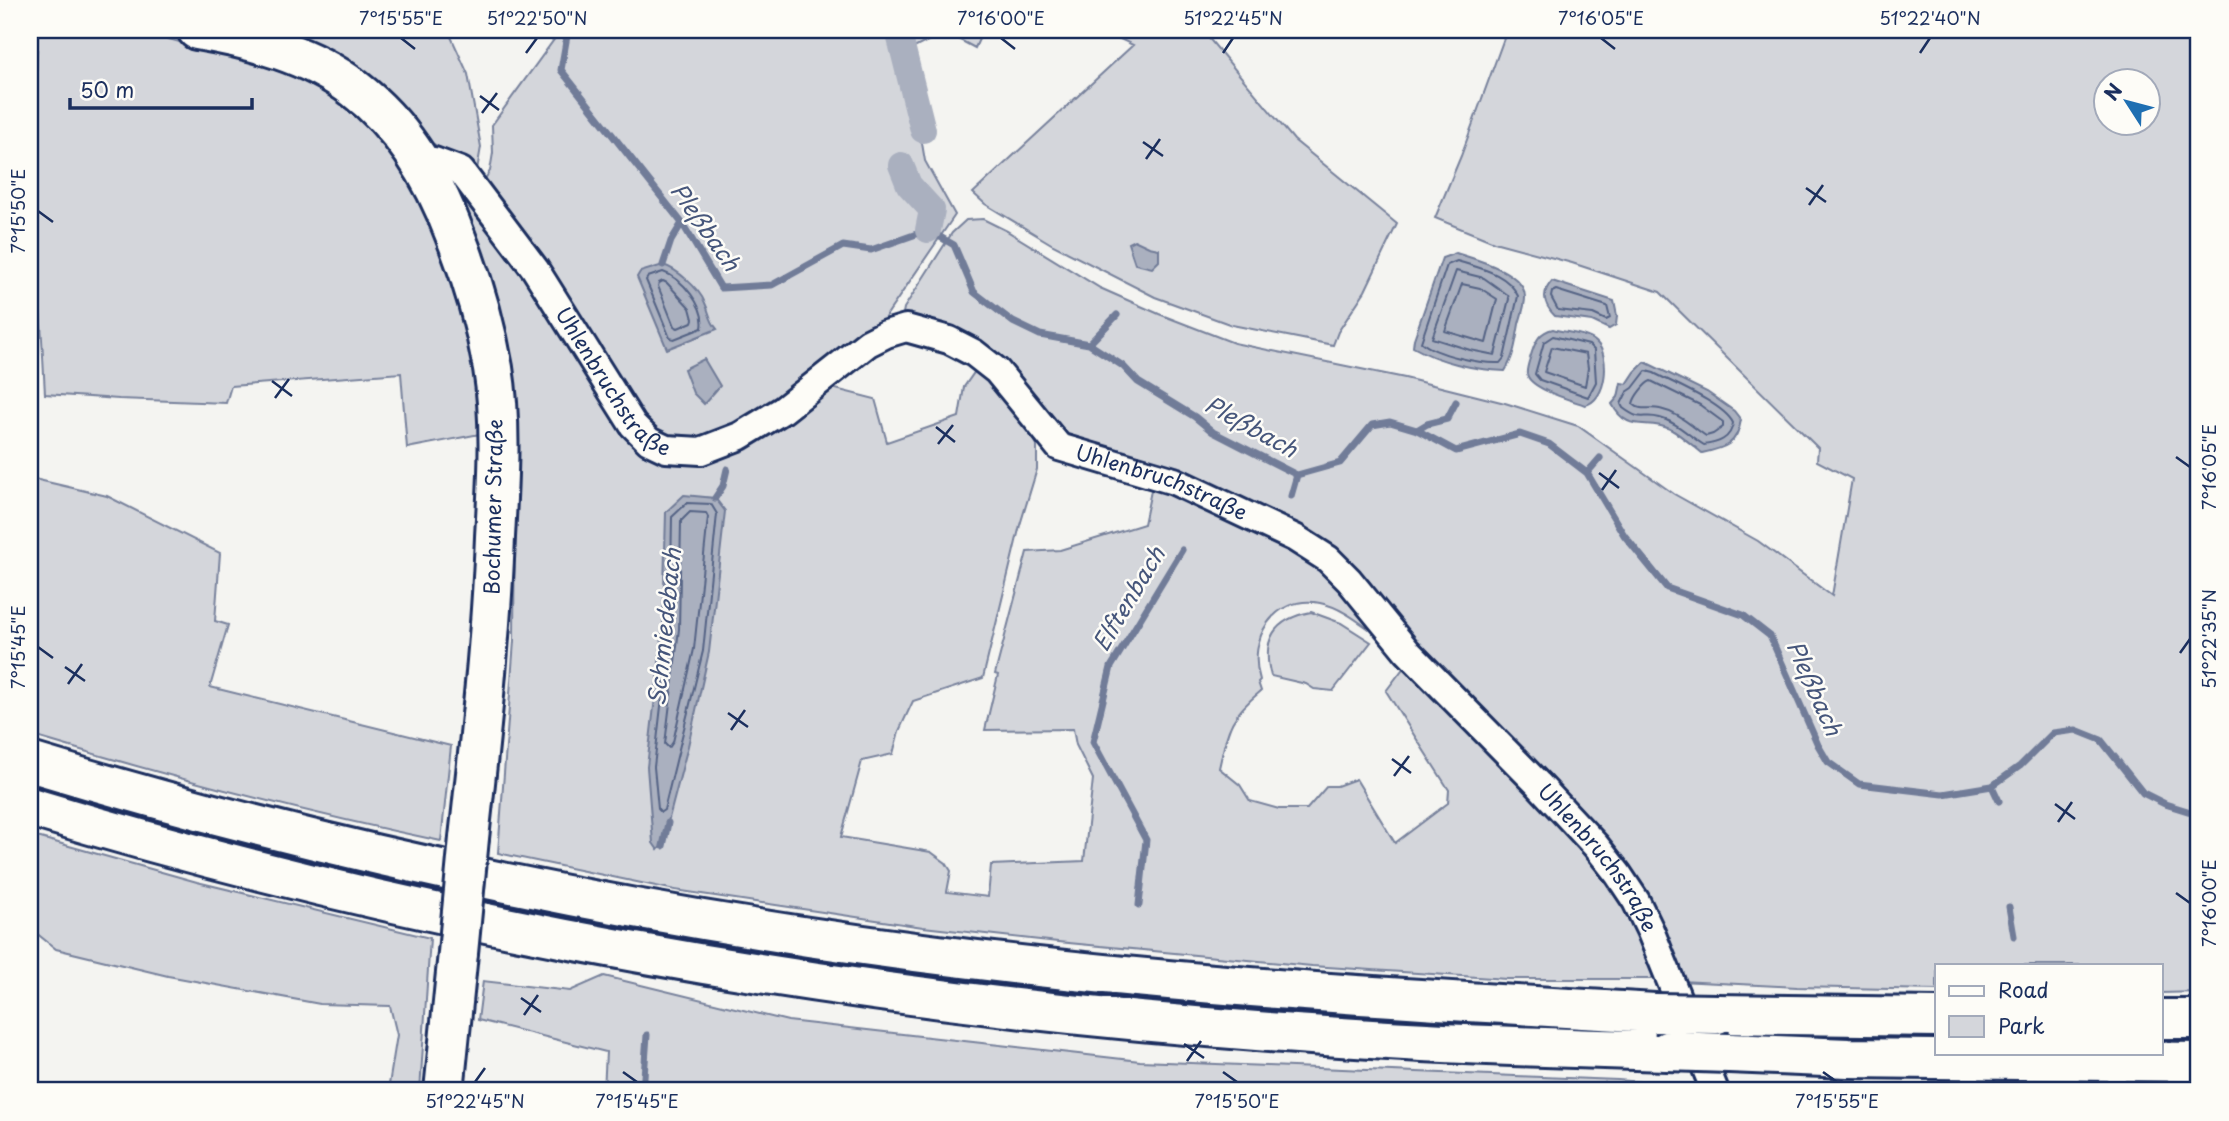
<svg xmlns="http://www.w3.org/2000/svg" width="2229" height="1121" font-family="'Playpen Sans',sans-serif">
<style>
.green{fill:#d4d6db;stroke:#78829c;stroke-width:2;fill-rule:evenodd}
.water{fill:#aab0bf;stroke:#717c98;stroke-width:2}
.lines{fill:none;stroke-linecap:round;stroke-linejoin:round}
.shore{stroke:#546385;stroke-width:2}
.stream{stroke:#717c98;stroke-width:7}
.canal{stroke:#aab0bf;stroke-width:26}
.street-casing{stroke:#1b2f5e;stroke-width:32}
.secondary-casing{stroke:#1b2f5e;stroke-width:44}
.highway-casing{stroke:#1b2f5e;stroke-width:44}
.street{stroke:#fdfcf7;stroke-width:26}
.secondary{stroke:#fdfcf7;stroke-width:38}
.highway{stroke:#fdfcf7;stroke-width:38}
.secondary-bridge-casing{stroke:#1b2f5e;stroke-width:44;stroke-linecap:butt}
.highway-bridge-casing{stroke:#1b2f5e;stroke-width:44;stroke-linecap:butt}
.secondary-bridge{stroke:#fdfcf7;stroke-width:38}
.highway-bridge{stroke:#fdfcf7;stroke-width:38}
.ticks{fill:none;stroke:#1b2f5e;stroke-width:2.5}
.labels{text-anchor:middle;stroke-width:5;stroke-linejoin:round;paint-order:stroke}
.street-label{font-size:21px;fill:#1b2f5e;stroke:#fdfcf7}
.water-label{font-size:23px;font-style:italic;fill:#46567b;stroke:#fdfcf7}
.neatline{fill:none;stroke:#1b2f5e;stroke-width:2.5}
.ticks-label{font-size:18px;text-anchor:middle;fill:#1b2f5e}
</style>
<rect width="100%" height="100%" fill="#f4f4f1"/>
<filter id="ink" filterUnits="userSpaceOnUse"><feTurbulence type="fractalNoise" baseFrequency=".0143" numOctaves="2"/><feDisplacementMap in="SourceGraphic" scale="14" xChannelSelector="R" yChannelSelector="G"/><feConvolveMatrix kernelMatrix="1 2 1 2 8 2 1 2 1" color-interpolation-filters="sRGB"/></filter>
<g filter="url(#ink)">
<path class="green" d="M38 30H100L165 38 250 61 293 76 326 90 364 117 392 147 432 216 477 367 485 433 407 448 401 373 231 386 226 403 119 399 45 394C43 359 42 325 38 291 34 253 23 211 32 173Z
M269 30H448L468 74 481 147 477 170 432 143 420 139Z
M561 30H983L975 48 945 32 912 49 915 102 925 161 955 215 884 319 819 376 741 426 690 443 657 435 635 413 536 255 485 179 490 171 493 153 492 125Z
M1101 30H1202L1294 140 1397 224 1365 291 1338 332 1333 345 1232 325 1155 297 1053 245 985 204 973 193 1133 45Z
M1507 30H2199V992L2161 993V965H1937V990L1797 987 1680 981 1682 977 1676 957 1630 881 1358 583 1061 435 1031 403 902 319 904 308 952 233 966 220 983 219 1007 231 1100 288 1159 314 1234 343 1405 378 1505 403 1578 426 1674 494 1758 541 1832 596 1852 479 1817 461 1818 448 1660 292 1572 263 1494 242 1435 218 1461 156ZM2106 80H2148V122H2106Z
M466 189 635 439 655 458 678 463 828 387 875 399 887 442 959 417 964 387 980 364 1018 408 1037 445V469L1020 525 983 678 913 701 899 731 893 754 862 761 841 837 931 852 946 863 951 871 947 892 988 897 991 865 1084 861 1093 779 1076 745 1073 729 985 730 998 675 995 674 1027 552 1060 550 1144 524 1153 481 1297 545 1380 630 1376 634C1359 622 1341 607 1320 603 1273 594 1247 640 1260 680L1258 682 1261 691C1229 717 1228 729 1219 768L1240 785 1250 801 1279 809H1307L1327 786H1337L1356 779 1395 843 1448 803 1449 790 1386 691 1405 666 1561 815 1635 921 1654 979H1507L1312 966 1058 942 923 927 675 890 498 853 514 641 515 499 452 193Z
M30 478 107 496 220 553 215 621 228 625 210 687 451 746 441 841C302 812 166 776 30 735Z
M1311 612 1341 623 1371 642 1333 691 1314 689 1306 684 1271 676C1261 640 1274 619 1311 612Z
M30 835 197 882 430 938 420 1091H388L397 1035 390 1006 320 1004 168 976 56 949 30 928Z
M604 976 788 1021 1140 1061 1618 1080 1701 1087 1704 1091H604L606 1052 478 1020 483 981 570 991Z
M1724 1086 1964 1091H1727Z"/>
<path class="water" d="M1134 240 1149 247 1159 249V261L1152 268 1135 264 1128 243Z
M1456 253C1475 259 1526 272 1525 298 1525 306 1521 316 1519 324 1516 341 1514 357 1505 371 1475 370 1439 362 1413 347L1414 339 1442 258Z
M663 265C677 269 699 288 705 303 710 313 709 320 717 329L667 349 637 277 640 272Z
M1552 281 1614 301 1617 316 1616 325 1609 329 1592 321 1555 316C1543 304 1541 293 1552 281Z
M1553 329C1566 333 1586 333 1596 342 1611 355 1607 401 1585 405 1571 400 1530 389 1527 374 1526 368 1530 359 1532 352 1536 340 1540 332 1553 329Z
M704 359 720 386 704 404 693 393 684 369Z
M1645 362 1707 392 1734 411 1741 420C1737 445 1725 448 1702 453 1692 445 1681 435 1670 429 1647 418 1627 434 1612 404L1618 397 1621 383 1627 384 1635 372Z
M684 495 715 498 725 511 709 652 688 746 662 845 658 850 653 843 647 767 663 628 666 512Z"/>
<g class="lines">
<path class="shore" d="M1457 261C1479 268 1508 273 1518 296L1504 358 1500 363C1480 364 1437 355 1421 342L1447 265Z
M1456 271 1484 278 1508 295 1509 299 1495 355 1470 350 1432 338Z
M663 272C682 278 706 307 702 328L674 339 670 338 646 280 648 277Z
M663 281 667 283 690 308 693 319 692 322 678 328 674 326 658 286 659 283Z
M1462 284 1480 288 1497 299 1486 343 1445 331Z
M1556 290 1607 306 1610 318 1606 320 1593 314 1558 310 1551 297 1552 292Z
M1553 336 1589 345 1594 350 1596 382 1588 397 1540 380 1535 374 1544 342Z
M1552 347 1586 354 1588 368 1585 386 1544 372Z
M1646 371 1654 373C1673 383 1724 404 1733 423 1731 439 1718 443 1704 445 1689 436 1677 422 1660 418 1642 413 1643 423 1623 408L1621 404 1627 392 1633 388Z
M1651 381 1700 405 1723 422V427L1713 434 1706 436C1691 426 1679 413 1660 409 1649 406 1642 412 1633 404 1634 397 1645 383 1651 381Z
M687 503 711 504 717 514 703 651 664 810 661 812 658 809 654 767 670 628 672 517Z
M690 512 706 513 708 517 694 649 673 742 669 748 665 744 679 629 681 521Z"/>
<path class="stream" d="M568 30 561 70 682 223 721 288 772 285 843 246 871 250 928 230 954 245 974 292 1013 322 1040 335 1089 344 1123 366 1138 382 1195 417 1213 432 1297 475 1340 463 1372 425 1390 422 1417 430 1456 451 1520 434 1549 444 1587 473 1624 535 1667 588 1743 615 1770 636 1818 745 1828 762 1859 784 1943 794 1992 786 2020 766 2053 733 2076 730 2101 740 2143 793 2165 804 2194 813 2199 817
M663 265 671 241 682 223
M1089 344 1117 315
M1417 430 1427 424 1447 419 1456 402
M1587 473 1600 458
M1291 496 1297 475
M715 498 723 486 727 469
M1992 786 1999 801
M663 846 668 823
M1139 905 1146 840 1093 742 1111 667 1182 550
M2009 907 2014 936
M643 1091 647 1035"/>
<path class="canal" d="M898 30 923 130
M901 165 909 185 932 210 928 230"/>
<defs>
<g id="street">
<path id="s1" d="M420 161H434L461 171 535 269 633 425 649 441 666 449 701 451 740 436 783 410 868 343 886 334 906 328 949 340 974 353 997 371 1059 447 1174 481 1295 538 1328 559 1349 580 1407 651 1538 784 1596 846 1618 874 1636 901 1650 930 1715 1091"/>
</g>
<path id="secondary" d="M197 30C251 39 310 54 355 89 403 126 434 178 455 235 472 278 485 322 493 368 502 423 498 481 495 537 491 638 480 738 469 838
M444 1091 458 953"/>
<path id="highway" d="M30 762C337 855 651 920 970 959 1197 987 1426 1000 1655 1013
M30 807C450 934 887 1007 1325 1036 1439 1044 1553 1048 1667 1051
M1717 1014 1937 1017
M2161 1019H2199
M1729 1053 1848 1058 2199 1062"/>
</defs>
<use href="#street" class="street-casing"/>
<use href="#secondary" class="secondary-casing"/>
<use href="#highway" class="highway-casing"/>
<use href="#street" class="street"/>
<use href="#secondary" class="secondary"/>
<use href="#highway" class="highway"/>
<defs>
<path id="secondary-bridge" d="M458 953 469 838"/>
<path id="highway-bridge" d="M1655 1013 1717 1014
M1667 1051 1729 1053"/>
</defs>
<use href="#secondary-bridge" class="secondary-bridge-casing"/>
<use href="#highway-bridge" class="highway-bridge-casing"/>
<use href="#secondary-bridge" class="secondary-bridge"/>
<use href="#highway-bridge" class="highway-bridge"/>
</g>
</g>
<path class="ticks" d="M401 38 415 49M1001 38 1015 49M1601 38 1615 49M526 53 537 38M1223 53 1233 38M1920 53 1930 38M480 96 499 110M482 113 497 93M1143 142 1163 156M1146 159 1160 139M1806 188 1826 202M1809 205 1823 185M38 211 53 222M272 381 292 396M275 398 289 379M936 427 955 442M938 444 953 425M2176 457 2190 467M1599 473 1619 488M1602 490 1616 470M38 647 53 658M2180 653 2190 639M65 667 85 681M68 684 82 664M728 713 748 727M731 730 745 710M1392 759 1411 773M1394 776 1409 756M2055 804 2075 819M2058 822 2072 802M2176 893 2190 903M521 998 541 1012M524 1015 538 995M1184 1044 1204 1058M1187 1061 1201 1041M623 1072 637 1082M1223 1072 1237 1082M1823 1072 1837 1082M475 1082 485 1068"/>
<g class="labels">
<g class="street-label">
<text dy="7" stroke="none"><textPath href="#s1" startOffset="304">Uhlenbruchstraße</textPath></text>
<text dy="7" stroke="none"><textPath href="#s1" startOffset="976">Uhlenbruchstraße</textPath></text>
<text transform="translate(494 507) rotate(-89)" y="7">Bochumer Straße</text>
<text dy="7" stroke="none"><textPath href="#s1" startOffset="1564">Uhlenbruchstraße</textPath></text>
</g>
<g class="water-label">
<text transform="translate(705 227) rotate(55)" y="8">Pleßbach</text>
<text transform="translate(1251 427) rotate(29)" y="8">Pleßbach</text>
<text transform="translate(1129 599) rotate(-59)" y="8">Elftenbach</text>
<text transform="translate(665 627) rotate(-84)" y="8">Schmiedebach</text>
<text transform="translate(1814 688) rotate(66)" y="8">Pleßbach</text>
</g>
</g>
<rect width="2229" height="1121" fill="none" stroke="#fdfcf7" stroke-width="77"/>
<rect x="1935" y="964" width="228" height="91" fill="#fdfcf7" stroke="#a3aaba" stroke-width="2"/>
<rect x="1949" y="986" width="35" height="10" fill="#fdfcf7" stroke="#a3aaba" stroke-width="2"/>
<text x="1998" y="998" font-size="21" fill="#1b2f5e">Road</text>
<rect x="1949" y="1016" width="35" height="21" fill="#d4d6db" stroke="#a3aaba" stroke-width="2"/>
<text x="1998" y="1034" font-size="21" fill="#1b2f5e">Park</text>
<g transform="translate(2127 102) rotate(306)"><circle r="33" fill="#fdfcf7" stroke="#a3aaba" stroke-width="2"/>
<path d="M0-5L12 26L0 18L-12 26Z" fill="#1f6fb2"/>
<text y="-10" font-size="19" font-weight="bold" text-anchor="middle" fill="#1b2f5e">N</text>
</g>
<path d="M70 98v10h182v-10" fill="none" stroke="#1b2f5e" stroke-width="3.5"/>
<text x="80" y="98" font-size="21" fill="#1b2f5e" stroke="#fdfcf7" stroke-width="5" paint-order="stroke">50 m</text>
<rect x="38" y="38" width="2152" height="1044" class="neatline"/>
<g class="ticks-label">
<text x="401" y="25">7°15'55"E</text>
<text x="537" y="25">51°22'50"N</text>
<text x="1001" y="25">7°16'00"E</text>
<text x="1233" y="25">51°22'45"N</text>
<text x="1601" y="25">7°16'05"E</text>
<text x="1930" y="25">51°22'40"N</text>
<text transform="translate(19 211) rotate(-90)" y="6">7°15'50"E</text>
<text transform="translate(2210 467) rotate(-90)" y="6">7°16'05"E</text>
<text transform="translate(2210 639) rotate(-90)" y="6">51°22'35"N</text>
<text transform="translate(19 647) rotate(-90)" y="6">7°15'45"E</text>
<text transform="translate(2210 903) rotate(-90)" y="6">7°16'00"E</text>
<text x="475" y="1108">51°22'45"N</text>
<text x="637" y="1108">7°15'45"E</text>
<text x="1237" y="1108">7°15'50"E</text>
<text x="1837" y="1108">7°15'55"E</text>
</g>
</svg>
